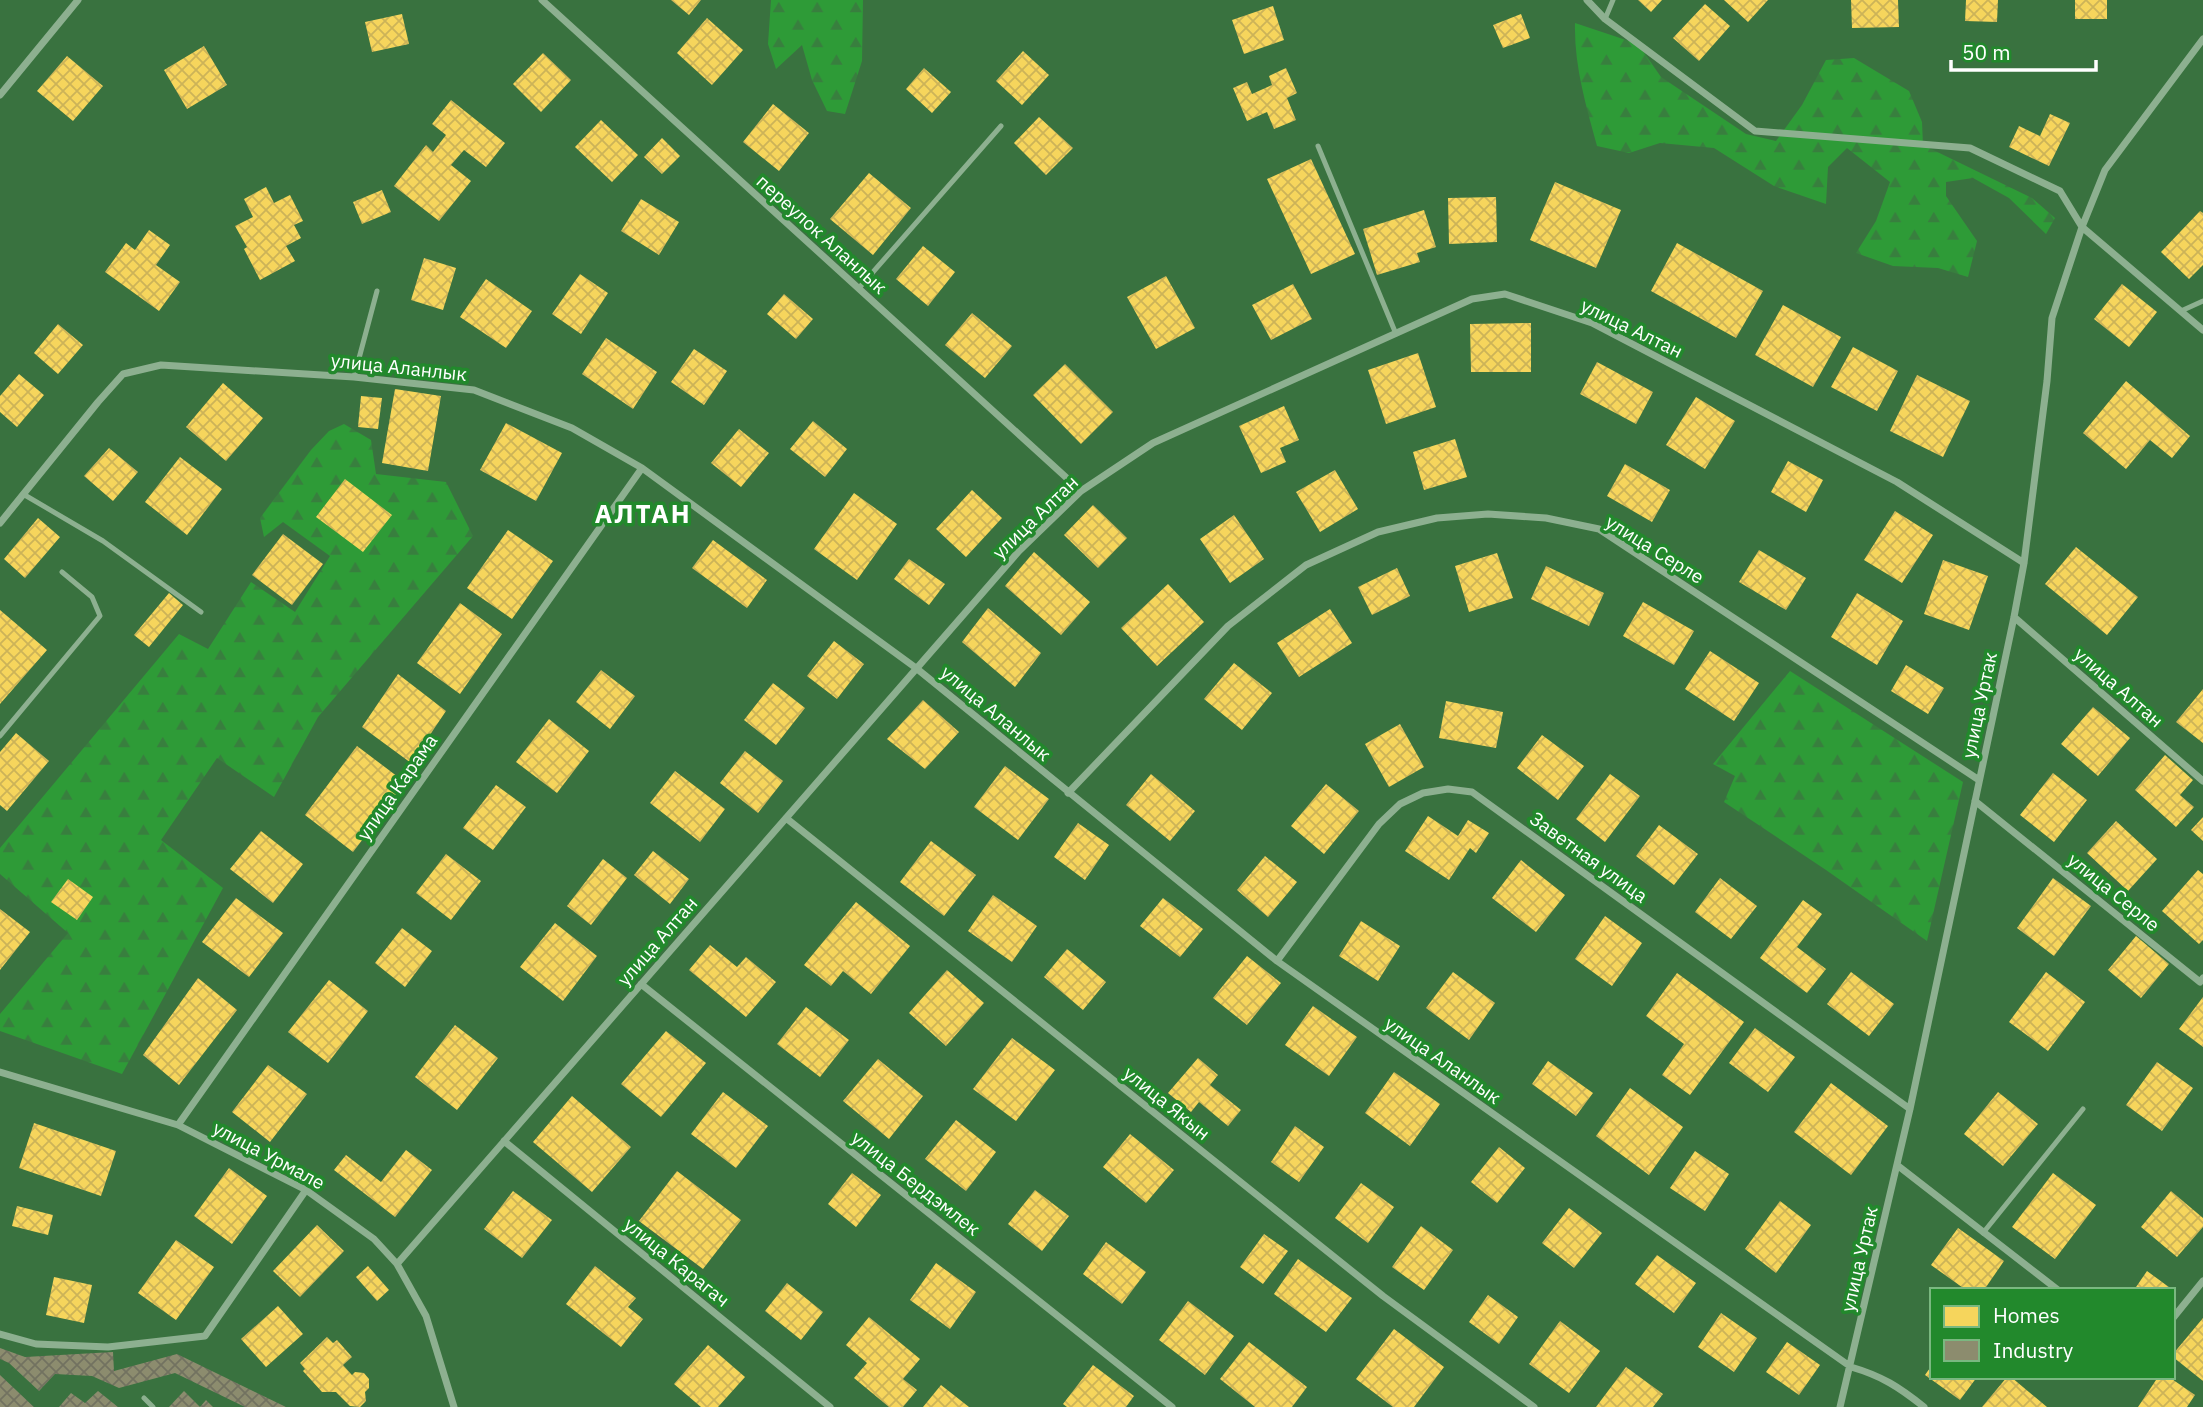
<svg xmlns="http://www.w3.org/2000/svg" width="2203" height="1407" font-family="'IBM Plex Sans',sans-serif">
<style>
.forest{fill:url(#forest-firs)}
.homes{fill:url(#homes-cross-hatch)}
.industry{fill:url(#industry-cross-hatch)}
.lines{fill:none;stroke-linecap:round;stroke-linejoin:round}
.service{stroke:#8db090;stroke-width:5}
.minor{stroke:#8db090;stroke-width:7}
.labels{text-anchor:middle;stroke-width:7;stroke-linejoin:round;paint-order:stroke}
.street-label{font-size:19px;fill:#fff;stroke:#22892c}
.district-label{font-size:26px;font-weight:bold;letter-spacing:2px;fill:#fff;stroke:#22892c}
</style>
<defs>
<pattern id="forest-firs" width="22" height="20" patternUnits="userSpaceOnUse" patternTransform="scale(1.75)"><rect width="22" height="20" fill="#2e9b37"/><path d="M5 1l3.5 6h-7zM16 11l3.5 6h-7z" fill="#387f3e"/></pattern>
<pattern id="homes-cross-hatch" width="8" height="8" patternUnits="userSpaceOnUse" patternTransform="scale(1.75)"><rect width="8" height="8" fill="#f6d55c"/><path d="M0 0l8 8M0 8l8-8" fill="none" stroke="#ccb358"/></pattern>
<pattern id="industry-cross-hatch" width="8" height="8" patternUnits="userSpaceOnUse" patternTransform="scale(1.75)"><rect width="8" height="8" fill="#8c8c6e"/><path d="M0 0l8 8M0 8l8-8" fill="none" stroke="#727260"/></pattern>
</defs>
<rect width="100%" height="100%" fill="#39723f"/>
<path class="forest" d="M771 0H863L862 61 845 114 827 111 812 80 802 45 776 69 768 44Z
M1575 23 1638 44 1661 77 1746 134 1776 141 1802 105 1826 60 1854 58 1909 91 1922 122 1923 145 2032 198 2055 218 2046 234 2009 198 1973 178 1946 182V196L1977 241 1968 277 1938 268 1893 266 1856 253 1876 221 1890 182 1847 148 1828 167 1826 204 1774 186 1714 148 1660 143 1629 153 1597 146C1586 105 1574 66 1575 23Z
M344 424 371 440 376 474 446 482 473 536 318 717 274 797 217 758 161 840 223 888 122 1074 0 1031V1014L68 933 0 874V848L179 634 208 649 251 582 295 612 330 556 283 522 264 537 260 518 311 450 329 431Z
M1790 671 1963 782 1927 941 1826 870 1724 802 1735 776 1713 764Z"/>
<path class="homes" d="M671 0H701L689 15Z
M1638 0H1662L1651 12Z
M1724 0H1768L1748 22Z
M1851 0H1898L1899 27 1852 28Z
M1966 0H1998L1997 22 1965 21Z
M2075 0H2107V19H2075Z
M1705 4 1730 26 1699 61 1673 38Z
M1273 6 1284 40 1244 54 1232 20Z
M402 14 409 44 372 52 365 22Z
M1521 14 1530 38 1503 48 1493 25Z
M707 18 743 50 712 85 677 53Z
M204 46 227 85 187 109 164 70Z
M1023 51 1049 75 1022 105 996 81Z
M543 53 571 80 541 112 513 84Z
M67 56 103 86 73 121 37 91Z
M924 68 951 92 932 113 906 89Z
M1286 68 1297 93 1287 98 1296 120 1274 129 1267 112 1247 121 1233 88 1247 82 1252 94 1272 85 1269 76Z
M451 100 505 143 486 167 464 150 451 165 471 181 439 221 394 186 426 145 433 152 446 135 432 124Z
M773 104 809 133 779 171 743 142Z
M2050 114 2070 123 2049 166 2009 147 2019 126 2040 136Z
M1039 117 1073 148 1046 175 1014 143Z
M601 120 638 155 612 182 575 147Z
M662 138 680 156 662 174 644 157Z
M1311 159 1355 254 1311 274 1267 179Z
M869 173 911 208 873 255 830 219Z
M1555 182 1621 210 1596 268 1530 240Z
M266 187 274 203 290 195 303 221 294 225 301 238 286 246 295 261 260 280 244 249 247 247 235 226 253 217 244 199Z
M382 190 391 212 362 224 353 202Z
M1496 197 1497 242 1449 244 1448 198Z
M641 199 679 222 659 255 621 231Z
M1424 210 1436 247 1417 253 1420 262 1377 275 1363 229Z
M2200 211 2203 213V265L2189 279 2161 252Z
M149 230 170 245 156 265 180 282 159 311 105 272 126 243 135 250Z
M1677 243 1763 291 1736 338 1651 291Z
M923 246 955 272 928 306 896 279Z
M424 258 456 268 443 310 411 300Z
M580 274 608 293 581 334 552 314Z
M1166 276 1195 328 1156 349 1127 297Z
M486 279 532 311 506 348 460 317Z
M1293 284 1312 319 1271 340 1252 305Z
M2122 284 2157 312 2129 347 2094 319Z
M784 294 813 319 796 339 767 314Z
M1783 305 1841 337 1813 387 1755 355Z
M972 313 1012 346 985 378 945 345Z
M1531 323V372H1471L1470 324Z
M58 324 83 345 58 374 34 353Z
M606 338 657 372 633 409 582 374Z
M1853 347 1898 371 1877 411 1831 387Z
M694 349 727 371 704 405 671 382Z
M1418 353 1436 407 1386 424 1368 370Z
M1597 362 1653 392 1636 424 1580 394Z
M1065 364 1113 412 1081 444 1033 395Z
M19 374 44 395 17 427 0 412V396Z
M1917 375 1970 401 1943 457 1890 431Z
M2126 381 2190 436 2172 458 2150 440 2126 469 2083 433Z
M223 383 263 418 226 461 186 427Z
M395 389 441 396 428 471 382 463Z
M361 396 382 398 378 429 358 427Z
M1696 397 1735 421 1705 469 1666 445Z
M1284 406 1299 440 1280 448 1286 462 1261 473 1239 426Z
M813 421 847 449 825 477 790 449Z
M506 423 562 453 536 501 480 470Z
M739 429 769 453 741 487 711 463Z
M1455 439 1467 477 1424 490 1413 452Z
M109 448 138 472 113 501 84 476Z
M180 457 222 489 187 535 145 502Z
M1788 461 1823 480 1806 512 1771 492Z
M1625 464 1670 490 1652 522 1607 496Z
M1335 470 1358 509 1320 532 1296 492Z
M345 479 392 515 363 552 316 517Z
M972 490 1002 518 966 557 936 529Z
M854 493 897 524 857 580 814 549Z
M1093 505 1127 538 1098 568 1064 535Z
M1895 511 1933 535 1902 583 1864 560Z
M1234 515 1264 559 1230 583 1200 539Z
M38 518 60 537 25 578 4 559Z
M508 530 553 561 512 619 467 588Z
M283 534 323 564 292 605 252 575Z
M713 540 767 580 747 608 692 568Z
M2076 547 2138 597 2107 635 2045 584Z
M1759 550 1806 578 1786 610 1739 582Z
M1034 552 1090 602 1061 635 1005 586Z
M1497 553 1513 598 1469 612 1455 566Z
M909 559 945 584 929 605 894 579Z
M1943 560 1988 576 1969 630 1924 614Z
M1546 566 1604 593 1589 626 1531 599Z
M1397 568 1410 596 1372 615 1358 587Z
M1168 584 1204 622 1157 666 1121 628Z
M169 593 183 605 149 647 134 635Z
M1857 593 1903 621 1877 665 1831 637Z
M1643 602 1694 631 1674 665 1623 636Z
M460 603 502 634 460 694 417 663Z
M988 608 1041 653 1015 687 962 642Z
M1330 609 1352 643 1299 677 1277 643Z
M0 610 47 650 0 704Z
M834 641 864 664 837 699 807 676Z
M1710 651 1759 683 1734 721 1685 689Z
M1234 663 1272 693 1242 730 1204 699Z
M1906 665 1944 688 1928 714 1891 691Z
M601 670 635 696 610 729 576 702Z
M398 674 446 711 411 763 362 727Z
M773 683 805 708 776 745 744 720Z
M2203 689V743L2176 722Z
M923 700 959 732 925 769 887 739Z
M1446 701 1503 712 1496 748 1439 738Z
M2093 707 2130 738 2098 776 2061 744Z
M549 719 589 751 557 793 516 762Z
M1400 724 1424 767 1389 787 1365 744Z
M16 733 49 761 7 811 0 805V752Z
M1542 735 1584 766 1558 800 1517 768Z
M357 746 406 783 353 852 305 815Z
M745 751 783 781 758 813 720 783Z
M2165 755 2193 780 2180 795 2194 807 2176 827 2135 790Z
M1005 766 1049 799 1018 840 974 807Z
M675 771 725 809 700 842 650 803Z
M2053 773 2087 800 2054 842 2020 815Z
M1151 774 1195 811 1170 841 1126 805Z
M1610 774 1640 796 1605 842 1576 819Z
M1326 784 1359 811 1324 854 1291 826Z
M496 785 526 807 493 850 463 828Z
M1428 816 1458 836 1468 820 1489 833 1476 853 1470 848 1449 880 1405 851Z
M2203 817V841L2191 830Z
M2116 821 2157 859 2128 891 2087 853Z
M1078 823 1109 845 1085 880 1054 857Z
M1659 825 1698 854 1674 885 1636 856Z
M261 831 303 864 273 903 230 869Z
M931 841 976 875 944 916 900 882Z
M653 851 689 879 670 904 634 875Z
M446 854 481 881 451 920 416 893Z
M1265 856 1297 882 1268 917 1237 890Z
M603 859 627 878 591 925 567 906Z
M1521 860 1565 895 1536 932 1492 898Z
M2198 870 2203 874V940L2199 944 2162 911Z
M1720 878 1757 906 1731 939 1695 912Z
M2053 878 2091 906 2054 956 2017 928Z
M68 879 93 897 77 920 51 902Z
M993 895 1037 926 1012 962 968 931Z
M236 898 283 933 249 977 202 942Z
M1163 898 1203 929 1180 957 1140 926Z
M1803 900 1822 914 1797 947 1826 969 1807 993 1760 958Z
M856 902 910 946 871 994 843 971 831 986 804 965Z
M0 909 30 932 0 970Z
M1605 916 1642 943 1612 986 1575 959Z
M1361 921 1400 946 1378 981 1339 956Z
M555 923 597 956 563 1001 520 967Z
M402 928 432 951 405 987 375 963Z
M2136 936 2169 964 2141 998 2108 970Z
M710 945 737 967 746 957 776 982 746 1017 689 970Z
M1067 949 1106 982 1083 1010 1044 977Z
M1247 956 1281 983 1247 1025 1213 998Z
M947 970 984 1003 946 1046 909 1013Z
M1453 972 1495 1003 1469 1040 1426 1008Z
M1851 972 1894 1004 1869 1036 1827 1004Z
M2046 972 2085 1002 2048 1051 2009 1022Z
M1677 973 1744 1022 1690 1095 1662 1075 1684 1044 1646 1016Z
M198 978 237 1010 179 1085 143 1055Z
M329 980 368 1011 328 1063 288 1032Z
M2203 997V1047L2179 1029Z
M1313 1006 1357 1037 1329 1076 1285 1045Z
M806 1007 849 1040 820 1077 777 1044Z
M455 1025 498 1058 457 1110 415 1077Z
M1755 1028 1795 1057 1768 1092 1729 1063Z
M666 1031 706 1063 661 1117 621 1084Z
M1012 1038 1055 1070 1016 1121 973 1089Z
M1198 1058 1218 1075 1210 1085 1241 1110 1228 1126 1199 1102 1191 1112 1168 1093Z
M878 1059 923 1096 889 1139 843 1101Z
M1548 1061 1593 1093 1576 1116 1532 1084Z
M2157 1062 2193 1088 2162 1131 2126 1105Z
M268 1065 307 1094 270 1142 232 1112Z
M1394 1072 1440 1104 1410 1146 1365 1113Z
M1831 1083 1888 1126 1851 1175 1794 1132Z
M1630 1088 1683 1127 1649 1175 1596 1136Z
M723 1092 768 1126 736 1168 691 1134Z
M1998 1092 2038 1124 2003 1166 1964 1134Z
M572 1096 631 1147 592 1192 533 1142Z
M956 1120 996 1152 966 1191 925 1159Z
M34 1123 116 1151 101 1196 19 1168Z
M1295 1126 1324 1147 1299 1182 1271 1162Z
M1130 1134 1174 1170 1146 1203 1103 1167Z
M1499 1147 1525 1168 1497 1203 1471 1182Z
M406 1150 432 1170 395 1217 334 1170 346 1155 381 1182Z
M1695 1151 1729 1174 1705 1211 1670 1188Z
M229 1168 267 1196 232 1244 194 1216Z
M677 1171 741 1220 703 1269 639 1221Z
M852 1173 881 1195 856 1227 828 1204Z
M2053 1173 2096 1205 2055 1259 2012 1227Z
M1361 1183 1394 1207 1368 1243 1335 1218Z
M1035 1190 1069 1216 1042 1251 1008 1224Z
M513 1191 552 1220 522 1258 484 1229Z
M2171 1191 2203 1218V1227L2177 1257 2141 1227Z
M1780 1201 1811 1225 1776 1273 1745 1249Z
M17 1206 53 1215 48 1235 12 1226Z
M1569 1208 1602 1233 1574 1268 1542 1243Z
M317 1225 344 1251 300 1297 273 1271Z
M1421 1226 1453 1250 1424 1290 1392 1267Z
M1958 1228 2004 1261 1984 1290H1966L1931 1265Z
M1264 1234 1288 1251 1263 1284 1240 1267Z
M176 1240 214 1267 176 1320 138 1293Z
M1106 1242 1146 1272 1122 1304 1083 1274Z
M1657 1255 1696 1283 1674 1313 1635 1284Z
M1298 1259 1352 1298 1326 1332 1274 1294Z
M936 1263 976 1292 950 1329 910 1300Z
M368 1266 389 1290 377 1301 356 1277Z
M595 1266 636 1298 628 1307 643 1319 621 1347 566 1304Z
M2147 1271 2173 1290H2134Z
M54 1277 92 1285 84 1323 46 1315Z
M787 1283 823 1312 801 1340 765 1311Z
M1488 1295 1518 1317 1499 1344 1469 1322Z
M1188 1301 1234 1336 1205 1375 1159 1340Z
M278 1306 303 1334 266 1367 241 1339Z
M1721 1313 1757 1338 1734 1372 1698 1347Z
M869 1317 920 1359 903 1379 917 1390 903 1407H889L854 1378 867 1363 846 1345Z
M2203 1318V1381L2173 1357V1354Z
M1560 1321 1600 1351 1569 1393 1529 1364Z
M1394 1329 1444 1367 1414 1407H1393L1356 1379Z
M327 1337 333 1343 337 1340 352 1357 343 1365 352 1375 355 1372 364 1373 369 1379V1388L365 1392 366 1401 360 1407 350 1406 336 1392H322L303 1371 305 1369 300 1363Z
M1249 1342 1307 1387 1292 1407H1255L1220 1379Z
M1787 1342 1820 1365 1799 1395 1766 1372Z
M708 1345 745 1377 718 1407H701L674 1384Z
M1093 1365 1134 1396 1126 1407H1067L1063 1404Z
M1932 1365V1377H1977L1960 1400 1925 1375Z
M1626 1367 1663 1394 1653 1407H1596Z
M2007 1377H2011L2047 1407H1982Z
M2158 1377H2169L2195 1395 2187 1407H2138Z
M941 1385 969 1407H923Z"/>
<path class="industry" d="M0 1348 25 1357 113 1352 114 1371 177 1354 286 1407H245L175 1373 119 1388 92 1376 55 1374 39 1391 9 1363 0 1359Z
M0 1375 34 1407H0Z
M98 1391 118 1407H59L71 1393 85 1403Z
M184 1391 200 1407 206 1400 213 1407H169Z"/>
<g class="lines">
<path class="service" d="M1605 19 1613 0
M1318 146 1396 334
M859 288 1001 126
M2181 311 2203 301
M354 377 377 291
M23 494 103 541 201 612
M0 736 100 616 92 597 62 572
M1983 1233 2083 1109
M144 1398 153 1407"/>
<path class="minor" d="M542 0 1081 491
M1587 0 1605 19 1755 131 1970 148 2060 191 2082 227 2203 330
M0 95 78 0
M0 523 98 402 123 374 161 365 354 377 474 390 572 428 642 468 916 668 1277 961 1851 1367C1882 1376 1899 1387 1924 1407
M2014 617 2203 781
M1068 793 1228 626 1306 565 1378 532 1437 518 1488 514 1546 518 1599 529 1979 780
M1975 801 2200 982 2203 978
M786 818 1383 1296 1534 1407
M1277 961 1379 824 1400 804 1423 793 1448 789 1472 792 1910 1109
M641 984 1172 1407
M0 1072 178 1125 306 1190 374 1239 397 1264 426 1316 454 1407
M178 1125 642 468
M504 1141 830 1407
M1897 1165 2058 1290
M397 1264 1019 551 1081 491 1153 443 1472 299 1505 294 1592 323 1897 482 2024 563
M2173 1318 2203 1281
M0 1334 36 1344 108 1347 205 1336 306 1190
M1840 1407 1910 1109 2014 617 2024 563 2047 381 2052 318 2082 227 2105 170 2203 39"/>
</g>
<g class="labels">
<g class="street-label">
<text transform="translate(822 234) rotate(42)" y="7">переулок Аланлык</text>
<text transform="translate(1632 328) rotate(26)" y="7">улица Алтан</text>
<text transform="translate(399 367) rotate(6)" y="7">улица Аланлык</text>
<text transform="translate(1035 517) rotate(-44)" y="7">улица Алтан</text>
<text transform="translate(1655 549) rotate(32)" y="7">улица Серле</text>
<text transform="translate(2119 687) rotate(41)" y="7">улица Алтан</text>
<text transform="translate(1979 705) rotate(-78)" y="7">улица Уртак</text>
<text transform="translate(996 713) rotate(40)" y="7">улица Аланлык</text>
<text transform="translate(397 787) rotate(-55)" y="7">улица Карама</text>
<text transform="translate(1589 857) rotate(36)" y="7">Заветная улица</text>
<text transform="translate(2114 892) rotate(39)" y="7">улица Серле</text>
<text transform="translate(657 941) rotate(-49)" y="7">улица Алтан</text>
<text transform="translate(1443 1060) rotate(35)" y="7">улица Аланлык</text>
<text transform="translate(1167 1103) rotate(39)" y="7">улица Якын</text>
<text transform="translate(269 1155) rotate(28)" y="7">улица Урмале</text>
<text transform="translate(916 1183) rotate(38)" y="7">улица Бердэмлек</text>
<text transform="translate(1859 1259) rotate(-77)" y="7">улица Уртак</text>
<text transform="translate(677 1262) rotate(39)" y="7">улица Карагач</text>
</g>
<g class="district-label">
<text x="643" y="523">АЛТАН</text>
</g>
</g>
<rect x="1930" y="1288" width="245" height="91" fill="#22892c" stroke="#7ab880" stroke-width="2"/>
<rect x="1944" y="1306" width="35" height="21" fill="#f6d55c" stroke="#7ab880" stroke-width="2"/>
<text x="1993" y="1323" font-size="21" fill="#ffffff">Homes</text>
<rect x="1944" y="1340" width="35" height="21" fill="#8c8c6e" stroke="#7ab880" stroke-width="2"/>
<text x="1993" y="1358" font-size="21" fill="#ffffff">Industry</text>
<path d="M1951 60v10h145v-10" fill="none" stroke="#ffffff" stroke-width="3.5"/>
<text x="1962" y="60" font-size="21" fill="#ffffff" stroke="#22892c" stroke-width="5" paint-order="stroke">50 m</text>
</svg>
